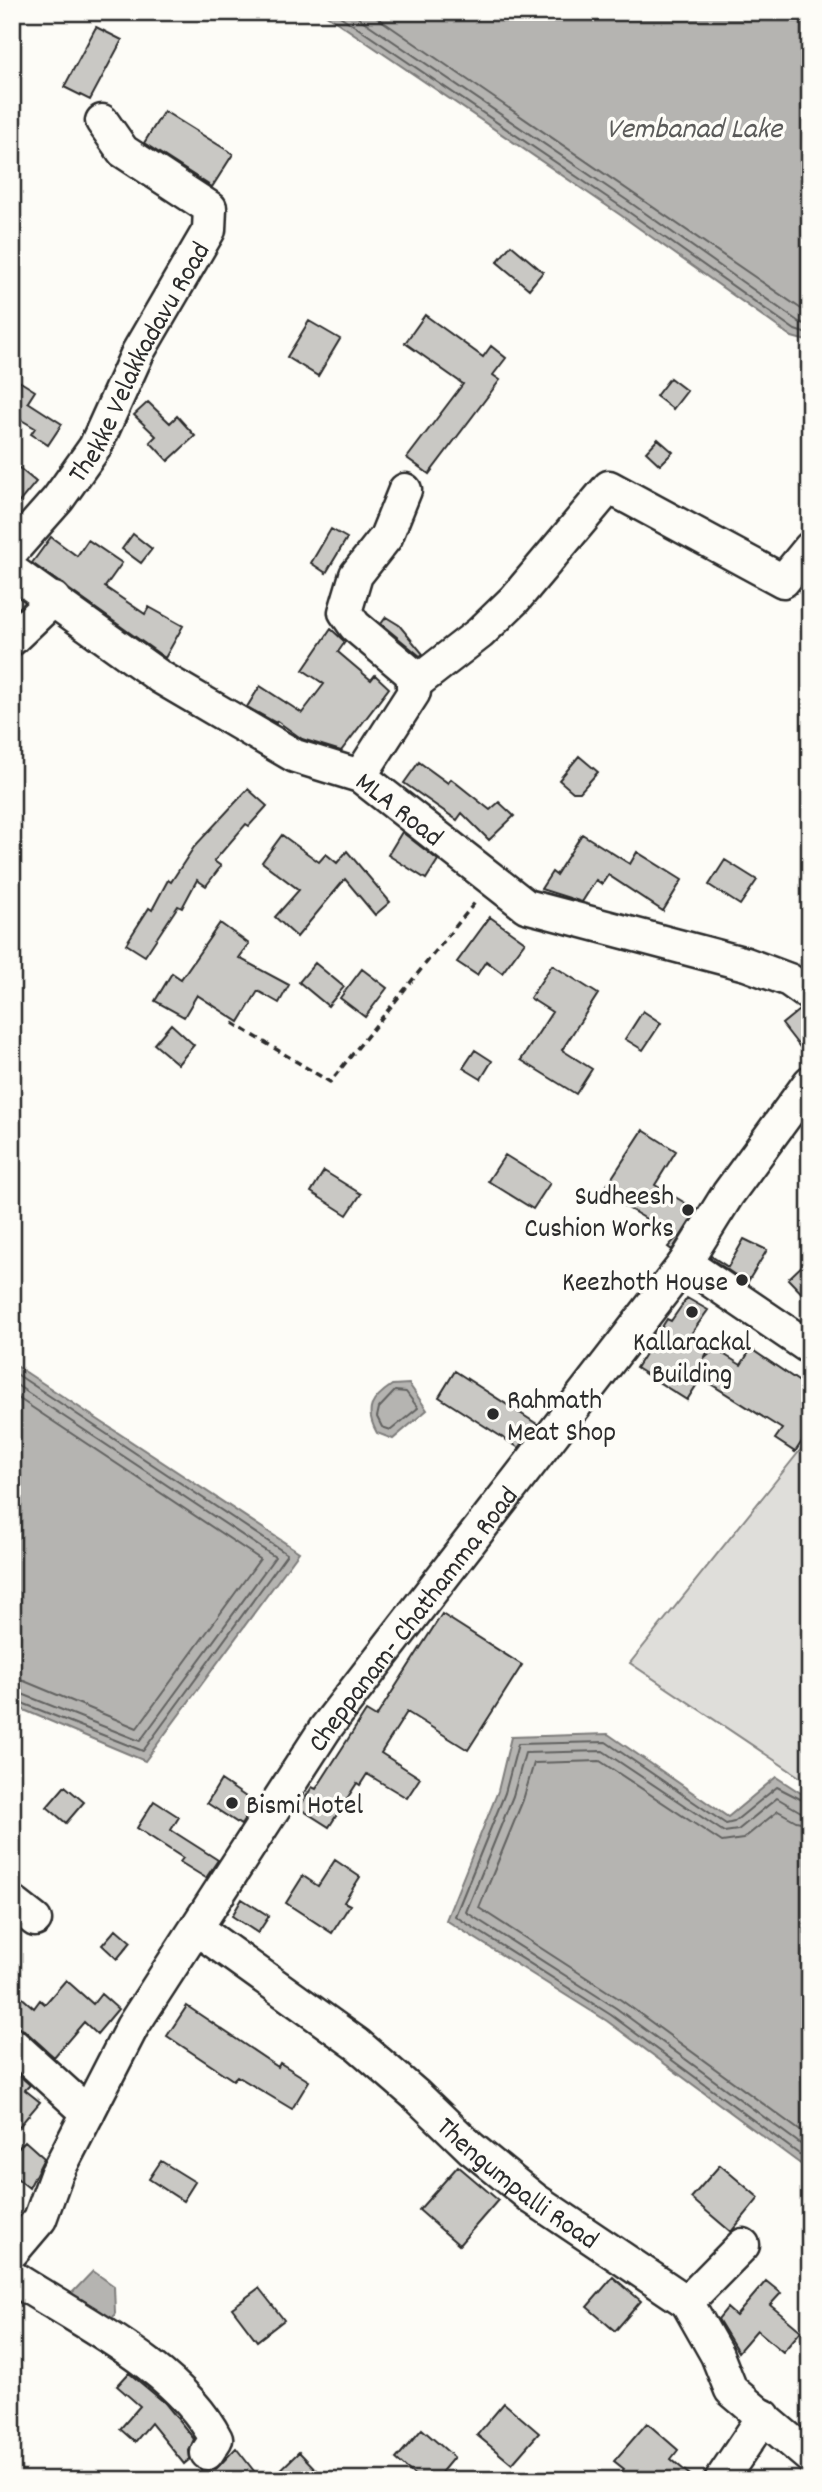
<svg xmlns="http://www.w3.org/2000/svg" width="822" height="2492" font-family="Dekko,sans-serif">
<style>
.green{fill:#dfdeda;stroke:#858482;stroke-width:2}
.water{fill:#b5b4b1;stroke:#7e7d7b;stroke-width:2}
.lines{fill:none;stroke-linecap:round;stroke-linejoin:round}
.shore{stroke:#626261;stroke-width:2}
.building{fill:#c9c8c4;stroke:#2b2b2b;stroke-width:2}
.minor-casing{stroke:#2b2b2b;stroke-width:37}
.path{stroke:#2b2b2b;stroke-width:3.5;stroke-dasharray:7 5;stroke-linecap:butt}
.minor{stroke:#fdfcf7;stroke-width:32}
.poi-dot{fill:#2b2b2b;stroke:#fdfcf7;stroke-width:2.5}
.labels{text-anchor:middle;stroke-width:7;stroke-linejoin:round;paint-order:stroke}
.street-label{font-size:28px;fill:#2b2b2b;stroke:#fdfcf7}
.poi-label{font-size:28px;fill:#2b2b2b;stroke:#fdfcf7;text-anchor:end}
.water-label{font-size:30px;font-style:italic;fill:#5b5b5a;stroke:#fdfcf7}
</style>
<rect width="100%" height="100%" fill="#fdfcf7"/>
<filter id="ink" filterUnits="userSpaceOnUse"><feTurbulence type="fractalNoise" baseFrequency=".0143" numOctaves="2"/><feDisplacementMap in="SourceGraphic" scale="14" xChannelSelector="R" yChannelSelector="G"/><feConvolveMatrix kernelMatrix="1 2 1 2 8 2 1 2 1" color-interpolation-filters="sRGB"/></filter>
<g filter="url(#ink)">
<path class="green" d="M810 1438V1784L630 1663Z"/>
<path class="water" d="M322 12H810V342L792 337 619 214Z
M12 1363 299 1552 145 1761 12 1705Z
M409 1384 427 1410 393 1439 377 1433C364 1410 371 1399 392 1385Z
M608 1734 728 1817 776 1777 810 1799V2171L607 2021 446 1920 498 1791 511 1737Z
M93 2271 114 2286 115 2313 107 2333 70 2295Z"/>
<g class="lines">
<path class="shore" d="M334 12 623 208 795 330 810 335
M350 12 628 201 799 322 810 326
M369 12 810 315
M12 1371 287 1554 143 1751 12 1699
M12 1382 275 1557 140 1741 12 1690
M395 1391 406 1392 418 1408 391 1430 382 1427 377 1417 379 1408Z
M12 1394 260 1559 137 1728 24 1681 12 1679
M810 1804 777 1787 734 1822 726 1824 606 1742 518 1744 505 1793 455 1916 611 2015 810 2162
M810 1813 801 1812 777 1798 738 1830 724 1832 603 1751 525 1753 513 1796 466 1912 616 2008 810 2151
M810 1824 796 1821 778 1811 743 1839 722 1842 600 1761 534 1763 523 1800 479 1908 621 2000 810 2138"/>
</g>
<path class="building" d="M96 27 122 40 90 100 64 87Z
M164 111 233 154 212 187 144 143Z
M511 245 543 272 529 289 497 262Z
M425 315 483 357 491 346 506 358 493 375 500 380 429 474 407 458 463 384 405 343Z
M309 321 340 339 318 376 287 357Z
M670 378 687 391 673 409 656 396Z
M19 381 35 391 28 402 62 424 48 445 31 434 35 428 18 418 12 428V391Z
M148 402 170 423 177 416 195 436 168 461 150 442 156 436 134 415Z
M658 439 673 452 660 465 646 452Z
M12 462 36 482 12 511Z
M331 529 347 538 326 573 311 563Z
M133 534 152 549 141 563 122 549Z
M51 537 77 556 88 540 122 563 105 587 145 614 149 607 183 626 165 658 32 563Z
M386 617 399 625 423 654 420 656 381 624Z
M331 629 345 642 338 652 371 680 375 675 389 688 341 751 302 739 277 721 276 723 247 707 260 686 302 713 324 684 303 670Z
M579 756 598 772 580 792H573L559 780Z
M419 762 448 783 451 779 490 810 499 802 514 816 489 840 462 813 457 820 404 783Z
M248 789 267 806 249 826 246 824 214 861 221 866 206 886 197 880 182 908 178 906 145 956 126 944 149 908 152 910 168 880 171 882 194 847Z
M402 832 438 860 426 879 388 855Z
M582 834 630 864 637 852 682 880 663 911 608 875 602 884 596 880 582 902 541 889 552 872 556 875Z
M282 835 319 862 326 854 337 863 347 851 390 902 375 915 345 879 297 937 275 917 299 890 262 862Z
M725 860 757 880 740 905 709 885Z
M490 917 525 942 502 973 486 961 477 975 457 962Z
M220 923 249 944 239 958 289 985 279 1003 258 991 239 1022 197 995 184 1017 155 1001 172 973 181 979Z
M315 963 344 987 328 1006 299 982Z
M552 965 598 994 562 1050 592 1069 576 1094 521 1060 552 1012 530 998Z
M362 969 387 988 365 1017 340 998Z
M799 1010 810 1013V1060L782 1024Z
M643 1011 661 1023 643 1050 625 1039Z
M171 1024 194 1045 178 1064 154 1044Z
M475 1050 492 1061 481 1079 463 1068Z
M643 1130 676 1151 655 1185 697 1210 672 1250 668 1247 677 1237 602 1193Z
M505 1155 550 1183 533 1209 488 1181Z
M324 1171 361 1194 347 1215 311 1192Z
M744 1239 767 1250 747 1283 710 1258 711 1256 728 1267Z
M810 1258V1302L788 1279Z
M687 1298 708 1310 691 1334 710 1346 704 1359 715 1349 741 1365 751 1349 810 1389V1429L795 1452 775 1439 782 1429 701 1378 687 1400 636 1368 667 1319 671 1321Z
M455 1371 537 1424 519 1448 439 1397Z
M442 1614 522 1665 468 1750 407 1712 381 1753 420 1778 407 1798 367 1774 360 1785 357 1783 329 1827 299 1808 312 1787 316 1789 366 1711 376 1717Z
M221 1780 255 1803 241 1825 207 1803Z
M65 1786 84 1802 66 1823 47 1807Z
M154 1801 179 1817 171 1830 218 1860 206 1878 180 1862 183 1858 137 1828Z
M335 1860 360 1877 344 1902 350 1905 332 1933 286 1903 303 1876 318 1886Z
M242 1899 269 1916 258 1933 232 1916Z
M116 1929 131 1942 117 1959 102 1945Z
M66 1980 93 2004 101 1994 118 2009 97 2034 84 2022 54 2057 24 2030 12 2026V1989L34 2008 40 2000 45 2004Z
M187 2006 278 2067 280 2063 309 2081 292 2109 237 2076 233 2080 167 2036Z
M12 2069 30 2085 25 2090 40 2102 12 2135Z
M25 2141 44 2158 29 2188 12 2174V2155Z
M161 2161 195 2182 183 2201 149 2179Z
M720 2165 759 2198 731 2232 691 2198Z
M458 2166 498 2200 459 2245 419 2210Z
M613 2277 641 2301 615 2331 587 2307Z
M766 2281 781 2293 770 2305 801 2331 783 2352 757 2330 738 2352 718 2319 727 2308 736 2316Z
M259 2288 284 2320 257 2341 232 2308Z
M129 2373 165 2403 194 2439 189 2451 190 2459 184 2464 151 2423 135 2442 120 2429 140 2406 117 2386Z
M504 2403 539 2433 512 2464 477 2435Z
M647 2423 678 2450 671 2459 696 2480H615L624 2469 614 2461Z
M422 2429 454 2457 435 2480H420L396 2459Z
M236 2448 261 2480H207L200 2469H216Z
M299 2452 326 2480H270Z"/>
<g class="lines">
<defs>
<g id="minor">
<path id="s1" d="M12 551 58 499 95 447 138 352 209 230 210 208 123 151 102 121"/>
<path id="s2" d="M12 571 160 677 295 756 360 776 526 906 746 964 789 980 810 995"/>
<path d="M12 639 54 599"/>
<path d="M413 685 480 633 515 599 609 487 783 581 810 548"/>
<path d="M360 776 414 692 412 674 355 626 345 612 356 575 386 537 405 490"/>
<path d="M685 1263 810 1348"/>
<path d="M12 1902 35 1920"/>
<path id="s3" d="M197 1929 357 2044 416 2095 471 2148 534 2199 687 2302 717 2355 731 2390 810 2457"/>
<path d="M12 2044 88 2113"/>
<path id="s4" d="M12 2252 40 2219 56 2175 132 2027 325 1729 685 1263 728 1194 810 1082"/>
<path d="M12 2277C78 2320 180 2368 216 2439L207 2453"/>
<path d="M687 2302 743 2245"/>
<path d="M721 2480 764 2416"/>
</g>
</defs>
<use href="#minor" class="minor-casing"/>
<path class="path" d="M233 1023 330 1082 477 900"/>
<use href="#minor" class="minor"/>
</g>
</g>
<g class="poi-dot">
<circle cx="688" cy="1210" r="7"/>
<circle cx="742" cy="1280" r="7"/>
<circle cx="692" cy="1312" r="7"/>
<circle cx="493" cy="1414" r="7"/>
<circle cx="232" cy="1803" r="7"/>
</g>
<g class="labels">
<g class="street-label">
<text dy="10" stroke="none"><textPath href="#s1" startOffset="229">Thekke Velakkadavu Road</textPath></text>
<text dy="10" stroke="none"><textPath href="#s2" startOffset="458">MLA Road</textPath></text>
<text dy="10" stroke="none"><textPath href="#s4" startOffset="752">Cheppanam- Chathamma Road</textPath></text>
<text dy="10" stroke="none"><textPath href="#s3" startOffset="410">Thengumpalli Road</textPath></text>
</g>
<g class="poi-label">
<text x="674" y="1204">Sudheesh<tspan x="674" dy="32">Cushion Works</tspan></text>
<text x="728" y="1290">Keezhoth House</text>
<text x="692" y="1350" text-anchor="middle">Kallarackal<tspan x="692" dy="32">Building</tspan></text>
<text x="507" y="1408" text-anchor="start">Rahmath<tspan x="507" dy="32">Meat Shop</tspan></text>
<text x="246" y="1813" text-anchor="start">Bismi Hotel</text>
</g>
<g class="water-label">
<text x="694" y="137">Vembanad Lake</text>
</g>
</g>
<rect width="822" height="2492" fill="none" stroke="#fdfcf7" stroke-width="42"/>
<rect x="21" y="21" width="780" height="2450" fill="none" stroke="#2b2b2b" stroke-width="2.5" filter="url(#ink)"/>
</svg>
